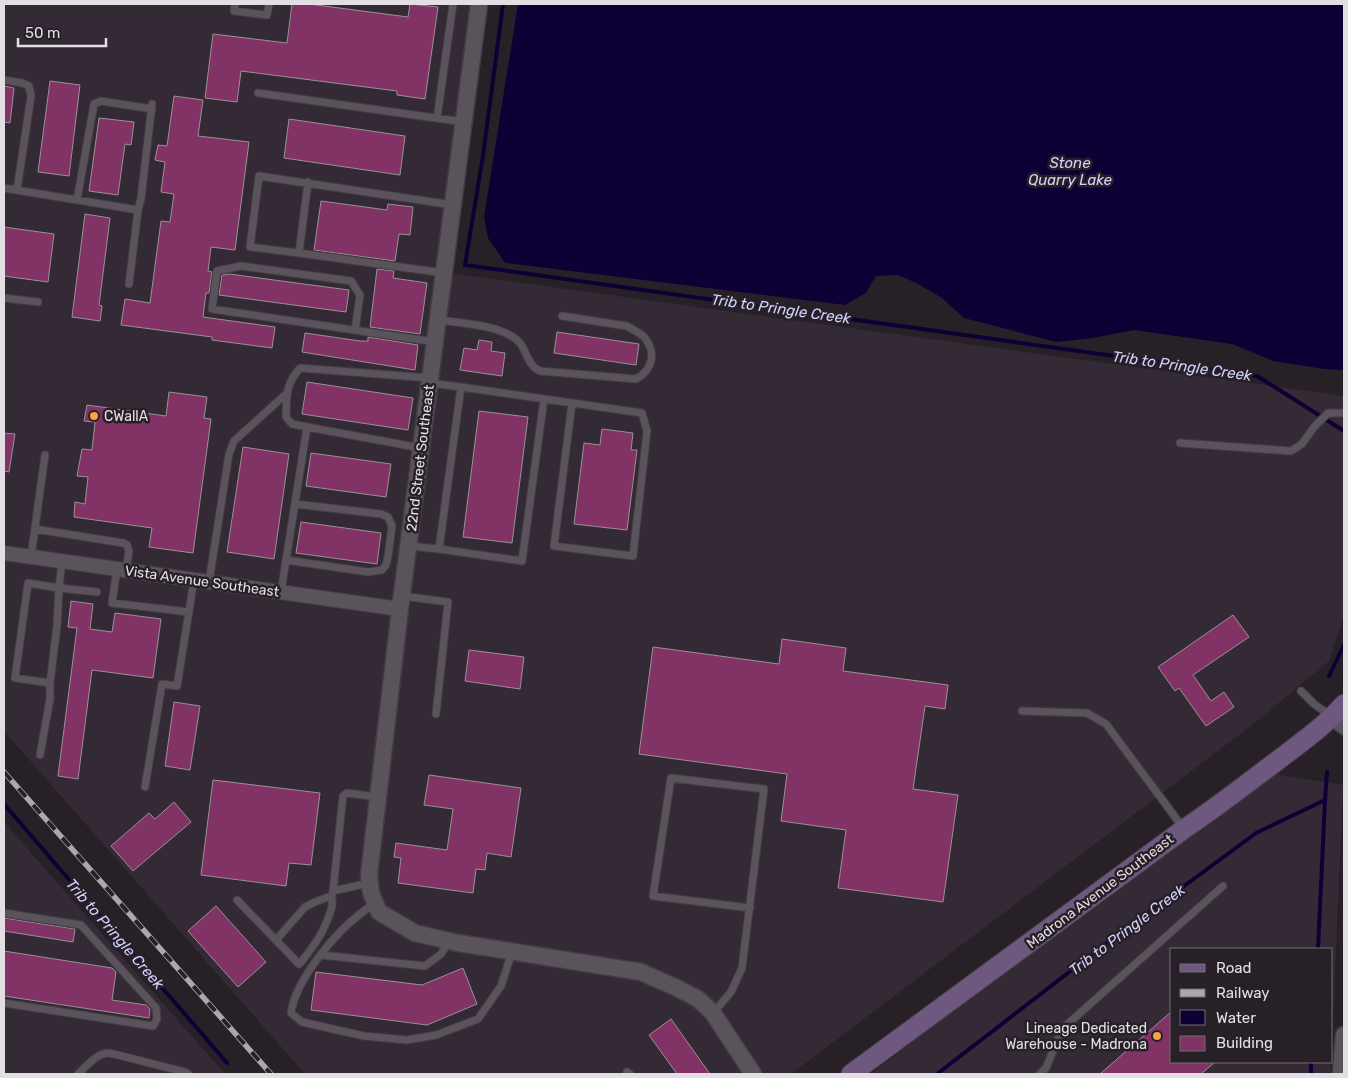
<svg xmlns="http://www.w3.org/2000/svg" width="1348" height="1078" font-family="Rubik,sans-serif">
<style>
.built{fill:#342a35}
.water{fill:#0e0035}
.lines{fill:none;stroke-linecap:round;stroke-linejoin:round}
.stream{stroke:#0e0035;stroke-width:4}
.building{fill:#813365;stroke:#9b9096}
.service-casing{stroke:#423d43;stroke-width:9}
.minor-casing{stroke:#423d43;stroke-width:16}
.tertiary-casing{stroke:#423d43;stroke-width:19}
.secondary-casing{stroke:#423d43;stroke-width:21}
.service{stroke:#5b535b;stroke-width:7}
.minor{stroke:#5b535b;stroke-width:14}
.tertiary{stroke:#5b535b;stroke-width:16}
.secondary{stroke:#6e5880;stroke-width:19}
.rail-casing{stroke:#aca7ad;stroke-width:5.5}
.rail{stroke:#272127;stroke-width:4;stroke-dasharray:11;stroke-linecap:butt}
.poi-dot{fill:#f6a247;stroke:#272127;stroke-width:2}
.labels{text-anchor:middle;stroke-width:5;stroke-linejoin:round;paint-order:stroke}
.poi-label{font-size:14px;fill:#e2dee3;stroke:#272127;text-anchor:start}
.street-label{font-size:14px;fill:#e2dee3;stroke:#272127}
.water-label{font-size:15px;font-style:italic;fill:#d1d2ff;stroke:#272127}
</style>
<rect width="100%" height="100%" fill="#272127"/>
<path class="built" d="M4 4H470L436 271 1344 396V615L1329 661 1256 722 791 1074H305L4 731Z
M1263 772 1343 785 1332 1041V949H1172V1062H1331L1330 1074H871Z
M4 822 225 1074H4Z"/>
<path class="water" d="M518 4H1344V370L1324 369 1273 361 1232 344 1134 330 1093 338 1056 342 964 318 942 298 916 283 898 275 876 276 866 293 845 305 505 263 488 238 484 217Z"/>
<g class="lines">
<path class="stream" d="M503 4 483 156 465 265 1257 376 1344 431
M1329 676 1344 645
M4 804 227 1063
M1318 949 1325 800
M937 1074 1103 946 1256 833 1325 800 1327 772
M1311 1074V1062"/>
</g>
<path class="building" d="M292 4H309L408 17 410 4 438 7 425 99 397 95V91L241 71 237 102 205 98 213 34 287 43Z
M50 81 80 85 69 176 38 172Z
M4 86 14 88 10 123 4 122Z
M174 96 203 100 198 136 249 142 235 250 211 247 208 271 212 272 209 293H206L203 317 275 327 272 348 212 340V337L121 325 125 299 150 303 161 221 170 222 174 194 161 192 165 162 155 160 158 145 167 146Z
M99 118 134 122 131 145 125 144 118 195 89 191Z
M289 119 405 136 400 175 284 158Z
M321 201 387 210 388 204 413 207 410 235 399 234 395 261 314 250Z
M85 214 110 218 99 305 102 306 100 321 72 317Z
M4 227 54 234 48 282 4 276Z
M377 269 394 271 393 278 427 283 420 334 370 327Z
M229 274 349 290 346 312 219 295 222 275Z
M557 332 639 344 636 365 554 353Z
M305 333 360 341H368V337L418 345 415 370 302 352Z
M479 340 492 342 491 351 505 353 502 376 460 370 464 348 477 350Z
M307 382 413 398 408 430 302 414Z
M169 392 207 397 204 418 211 419 193 553 149 547 152 528 74 517 75 502 85 504 88 477 77 476 82 449 92 450 95 422 84 421 87 405 166 416Z
M479 411 528 417 512 543 463 537Z
M602 429 633 433 631 450H637L627 530 574 524 584 443 600 445Z
M4 433 15 434 9 472 4 471Z
M243 447 289 454 274 559 227 552Z
M311 453 391 464 386 497 306 486Z
M301 522 381 533 377 564 296 553Z
M71 601 93 604 90 629 112 632 115 613 161 619 153 678 92 670 78 779 58 776 77 628 68 627Z
M1233 615 1249 637 1193 675 1211 701 1224 692 1234 707 1206 726 1179 688 1175 691 1158 667Z
M782 639 846 648 843 671 948 685 945 709 925 706 913 789 958 795 943 902 838 888 846 830 781 821 787 774 639 754 653 647 779 664Z
M469 650 524 657 520 689 465 681Z
M174 702 200 706 190 770 165 766Z
M429 775 521 788 511 857 487 853 485 870 476 869 473 893 398 883 401 858 394 857 396 843 447 850 453 809 424 805Z
M213 780 320 793 311 865 289 863 286 886 201 875Z
M174 802 191 822 133 871 111 846 149 813 155 819Z
M216 906 266 962 238 987 188 931Z
M4 918 75 929 73 942 4 931Z
M4 951 112 968 116 972 112 1000 146 1005 150 1009 149 1018 4 996Z
M463 968 477 1004 427 1025 311 1010 316 972 422 985Z
M1172 1011V1062H1215L1201 1074H1100Z
M671 1019 710 1074H677L649 1035Z"/>
<g class="lines">
<defs>
<path id="service" d="M235 4 234 11 267 15 269 4
M4 80 22 83 29 86 31 96 17 190
M258 93 464 122
M437 118 453 4
M308 182 299 253 250 247 259 176 453 205
M4 188 138 210 141 199 152 104
M77 200 94 104 101 101 152 109
M299 253 444 273
M129 284 138 210
M4 298 38 302
M438 320C462 323 504 325 520 343 527 352 528 366 540 371L636 379C652 370 657 354 645 338 641 333 633 330 627 326L562 316
M355 330 360 295 351 281 241 266 217 271 212 309C287 320 361 331 435 342
M461 387 642 413 647 431 633 556 554 546 572 403
M1180 443 1291 451 1302 444 1314 427 1328 413H1344
M421 448 302 426 292 424 286 417C287 394 285 386 300 368L430 378
M35 529 123 543 127 545 129 551 126 570
M409 546 439 549 461 387 430 383
M439 549 522 561 544 399
M31 557 45 455
M286 560 368 572 382 570 386 565 388 557 392 526 388 517 381 514 295 504
M62 561 59 588 28 583 15 678 50 683 57 626 59 588 97 592
M117 569 112 603 189 612
M209 582 229 454 234 441 287 393
M281 592 307 427
M402 596 448 602 436 714
M1301 691 1314 704 1331 716
M1022 711 1087 713 1106 724 1184 829
M40 755 50 699V683
M145 787 162 684 177 686 194 580
M369 883 333 891 343 796 347 793 378 797
M237 900 299 964 302 961C316 943 324 932 331 910 334 904 330 898 333 891
M374 903C364 911 353 919 344 928 324 948 295 984 291 1013L302 1022 364 1036 407 1040 436 1035 478 1019 501 986 512 952
M4 913 81 925 156 1008 157 1019 153 1026 4 1003
M276 940 305 907 315 902 331 896
M321 955 425 966 441 954 449 941
M713 1013 731 992 742 968 764 789 671 778 653 896 750 908
M627 1072 630 1074
M78 1074C88 1065 96 1053 110 1053L185 1072 188 1074
M1040 1074 1046 1068 1062 1029 1223 886"/>
<path id="minor" d="M4 553 400 609"/>
<path id="tertiary" d="M479 4 400 609 369 875 371 893 379 912 415 933 458 943 641 972 677 988 698 999 713 1013 753 1074
M1332 716 1344 726
M1341 1074 1344 1035"/>
<path id="secondary" d="M851 1074 1184 829C1216 808 1246 784 1277 761 1300 743 1325 726 1344 704"/>
</defs>
<use href="#service" class="service-casing"/>
<use href="#minor" class="minor-casing"/>
<use href="#tertiary" class="tertiary-casing"/>
<use href="#secondary" class="secondary-casing"/>
<use href="#service" class="service"/>
<use href="#minor" class="minor"/>
<use href="#tertiary" class="tertiary"/>
<use href="#secondary" class="secondary"/>
<defs>
<path id="rail" d="M4 772 271 1074"/>
</defs>
<use href="#rail" class="rail-casing"/>
<use href="#rail" class="rail"/>
</g>
<g class="poi-dot">
<circle cx="94" cy="416" r="5"/>
<circle cx="1157" cy="1036" r="5"/>
</g>
<g class="labels">
<g class="poi-label">
<text x="104" y="421">CWallA</text>
<text x="1147" y="1033" text-anchor="end">Lineage Dedicated<tspan x="1147" dy="16">Warehouse - Madrona</tspan></text>
</g>
<g class="street-label">
<text transform="translate(420 458) rotate(-83)" y="5">22nd Street Southeast</text>
<text transform="translate(202 581) rotate(8)" y="5">Vista Avenue Southeast</text>
<text transform="translate(1100 891) rotate(-37)" y="5">Madrona Avenue Southeast</text>
</g>
<g class="water-label">
<text x="1070" y="168">Stone<tspan x="1070" dy="17">Quarry Lake</tspan></text>
<text transform="translate(781 309) rotate(8)" y="5">Trib to Pringle Creek</text>
<text transform="translate(1182 366) rotate(8)" y="5">Trib to Pringle Creek</text>
<text transform="translate(1127 930) rotate(-37)" y="5">Trib to Pringle Creek</text>
<text transform="translate(115 934) rotate(49)" y="5">Trib to Pringle Creek</text>
</g>
</g>
<rect width="1348" height="1078" fill="none" stroke="#e2dee3" stroke-width="10"/>
<rect x="1170" y="948" width="162" height="115" fill="#272127" stroke="#726d72"/>
<rect x="1180" y="964" width="25" height="8" fill="#6e5880" stroke="#726d72"/>
<text x="1216" y="973" font-size="15" fill="#e2dee3">Road</text>
<rect x="1180" y="989" width="25" height="8" fill="#aca7ad" stroke="#726d72"/>
<text x="1216" y="998" font-size="15" fill="#e2dee3">Railway</text>
<rect x="1180" y="1010" width="25" height="15" fill="#0e0035" stroke="#726d72"/>
<text x="1216" y="1023" font-size="15" fill="#e2dee3">Water</text>
<rect x="1180" y="1036" width="25" height="15" fill="#813365" stroke="#726d72"/>
<text x="1216" y="1048" font-size="15" fill="#e2dee3">Building</text>
<path d="M18 38v8h88v-8" fill="none" stroke="#e2dee3" stroke-width="2.5"/>
<text x="25" y="38" font-size="15" fill="#e2dee3" stroke="#272127" stroke-width="4" paint-order="stroke">50 m</text>
</svg>
